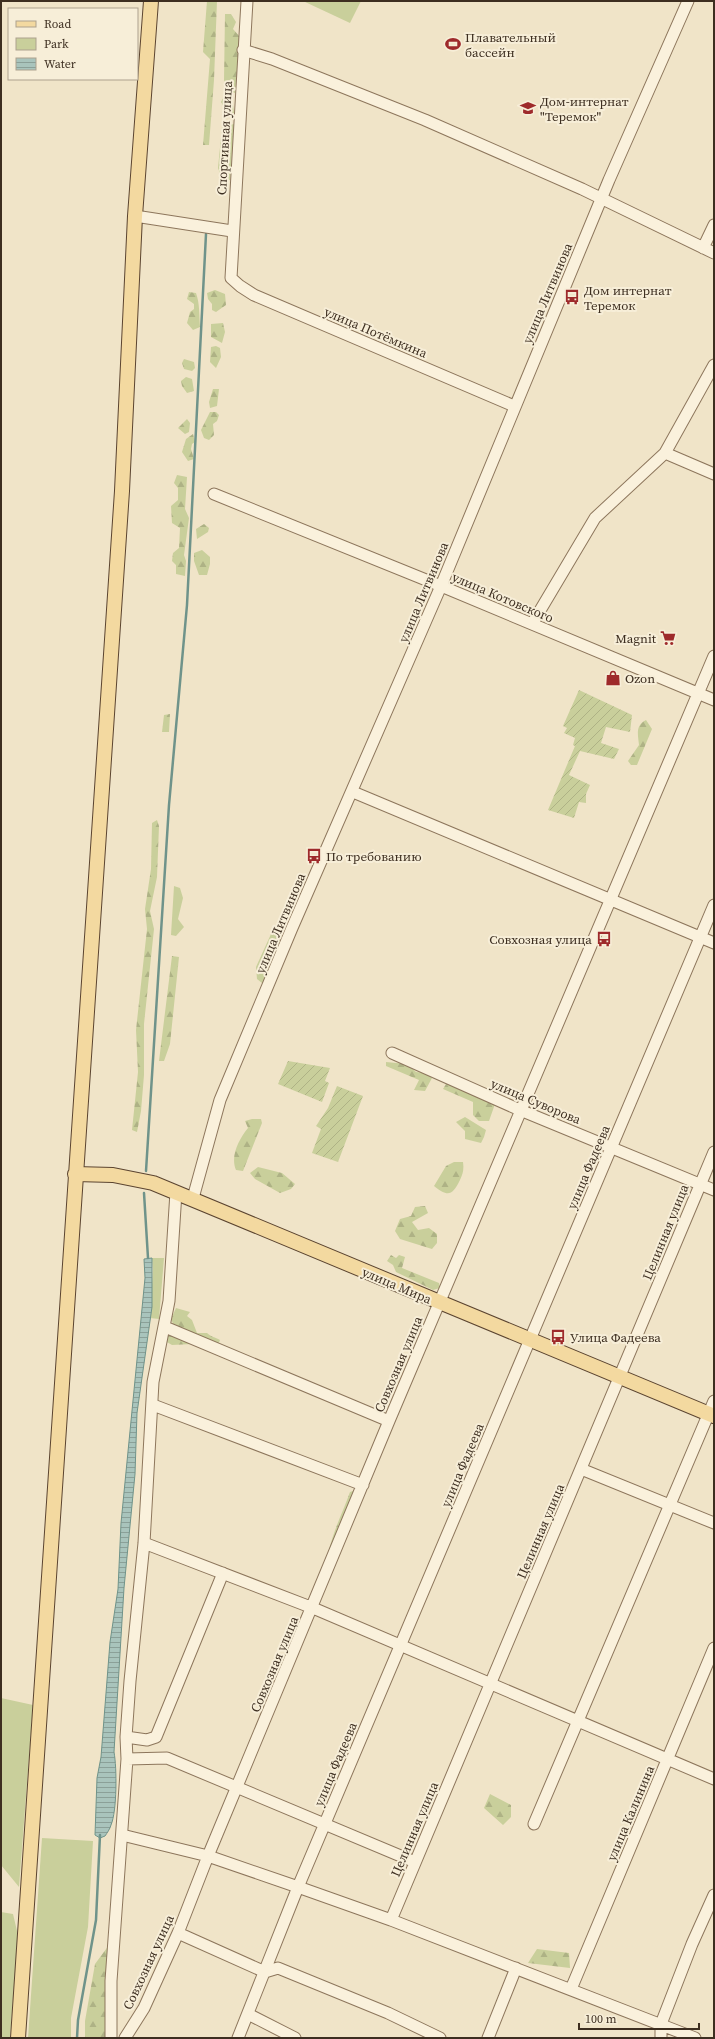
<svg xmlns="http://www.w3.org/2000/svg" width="715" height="2039" font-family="'Source Serif 4',serif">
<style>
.green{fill:#c9cf9b}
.forest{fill:url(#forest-firs)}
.garden{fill:url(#garden-furrows)}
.water{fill:url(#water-rules);stroke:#6f938a}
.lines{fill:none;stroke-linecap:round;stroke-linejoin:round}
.stream{stroke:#6f938a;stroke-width:2.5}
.minor-casing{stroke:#8d765c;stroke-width:13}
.major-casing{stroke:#5b4430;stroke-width:16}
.minor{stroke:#faf1dc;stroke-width:11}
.major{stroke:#f3d9a0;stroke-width:14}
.labels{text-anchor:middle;stroke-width:4;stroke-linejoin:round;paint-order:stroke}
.poi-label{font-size:13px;fill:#3d2e20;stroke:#f7eed8;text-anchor:start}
.street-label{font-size:13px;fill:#3d2e20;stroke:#f7eed8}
</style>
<defs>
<pattern id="forest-firs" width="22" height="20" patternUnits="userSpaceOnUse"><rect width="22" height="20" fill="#c9cf9b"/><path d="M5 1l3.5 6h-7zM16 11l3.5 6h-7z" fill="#aeb285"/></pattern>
<pattern id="garden-furrows" width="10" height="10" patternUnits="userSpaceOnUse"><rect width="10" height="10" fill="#c9cf9b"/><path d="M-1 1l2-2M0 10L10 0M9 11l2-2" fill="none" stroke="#aeb285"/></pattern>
<pattern id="water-rules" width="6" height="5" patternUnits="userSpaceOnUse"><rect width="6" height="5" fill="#a9c4bc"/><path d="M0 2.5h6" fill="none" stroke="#8ba098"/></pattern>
</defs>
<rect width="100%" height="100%" fill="#f0e4c8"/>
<path class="green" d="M303 1H361L350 23Z
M174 886 180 888 183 898 178 919 184 927 176 936 171 935Z
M275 932 282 936V940L265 982 262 983 257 979 256 967 271 934Z
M152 1258H164L159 1319 150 1318 153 1269Z
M1 1698 33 1705 19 1887 1 1865Z
M42 1838 93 1841 88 1927 71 2018V2038H28Z
M1 1912 13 1914 18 1935 10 2038H1Z"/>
<path class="forest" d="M207 1H217L214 80 209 145H203L210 59 203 52Z
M225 14H231L236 22 233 29 240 37 235 93 228 91 224 80Z
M224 96 233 105 234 113 228 114 221 102Z
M234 124 230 180 222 179 218 168 222 127Z
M215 290 225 294 226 305 216 312 212 310V304L208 299 207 293Z
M189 292 196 293C200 304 199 315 200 327L193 330 187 323 190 312 194 309V304L187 299Z
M223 323 225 332 222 343 211 337V324Z
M216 346 220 348 221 357 216 368 210 362 211 347Z
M184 359 194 362 195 368 192 371 184 369 182 363Z
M186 377 192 379 194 391 187 393 182 386 181 381Z
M213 389H219L217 406 210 408 209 402Z
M210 412H216L219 415 217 421 213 424 214 435 209 440 204 438 201 430Z
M187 419 190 423 189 432 185 434 178 428Z
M193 434 195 442 192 444 191 449 194 459 188 461 182 452 186 439Z
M177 475 187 477 185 509 189 518 184 555 186 561 185 576 176 574V565L172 561 173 553 179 548 180 528 172 523 171 506 178 500V488L174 483Z
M204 524 209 528 208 532 197 539 196 529Z
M202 550 210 557V564L207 575H199L194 561V553Z
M170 714 169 732H162L164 715Z
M646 720 652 729 637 765H631L628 761 639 745C638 734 635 726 646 720Z
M157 820 159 826 157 877 150 911 154 929 144 1024V1075L141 1111 137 1132 132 1130 138 1072 136 1030 147 929 145 909 151 869 152 823Z
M172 956 179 957 170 1044 164 1061H159Z
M386 1062 407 1064 416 1072 425 1073 432 1078 425 1091 414 1090 419 1080 386 1066Z
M446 1084 466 1087 495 1104 489 1121H479L473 1115V1102L443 1089Z
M465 1117 486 1130 484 1137 481 1143 465 1139V1131L456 1122Z
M252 1119H261L262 1123 243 1171 236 1170C230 1156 239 1139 248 1128L245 1121Z
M454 1162H463C464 1170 463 1173 460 1180 452 1196 448 1197 434 1186L446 1166Z
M258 1167 282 1173 295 1184 291 1189 280 1193 255 1179 250 1173Z
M425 1206 428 1213 412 1222 418 1230 429 1228 437 1234V1243L432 1249 400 1239 395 1231 400 1219 411 1216 415 1207Z
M391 1255 396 1258 399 1255 405 1257 402 1268 439 1283 440 1288 433 1290 396 1272 393 1265 387 1261Z
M176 1308 190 1312 187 1316 192 1320 197 1333H207C211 1337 215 1337 220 1340L218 1345 174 1326 171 1319Z
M166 1335 193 1340 192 1344 172 1345 165 1341Z
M353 1491 356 1495 333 1552 329 1550C334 1529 343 1512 350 1492Z
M490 1794 511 1805V1817L503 1825 484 1808Z
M109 1945 105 2038H85V2021L95 1964Z
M537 1949 569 1953 570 1968 528 1963Z"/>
<path class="garden" d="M579 690 632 715 630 732 606 727 601 743 619 749 614 759 580 751 569 775 590 785 586 794V803L579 802 574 818 548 810 575 746 573 745 575 738 564 733 567 728 563 726Z
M288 1061 330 1068 325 1081 329 1083 322 1102 278 1084Z
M337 1086 363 1096 338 1162 312 1153 321 1129 316 1126 328 1108Z"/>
<path class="water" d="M152 1258V1307L137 1413 135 1474 124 1588 114 1752C117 1768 117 1811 111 1825 110 1829 107 1833 105 1836L100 1838 95 1835 97 1778 101 1757 110 1642 118 1589 121 1523 145 1278 144 1259Z"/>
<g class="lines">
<path class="stream" d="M146 1171 169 805 187 605 206 234
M144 1193 148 1258
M77 2038 78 2020 96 1920 100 1835"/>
<defs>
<path id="minor" d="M247 1 231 278 240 286 254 295 514 406
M243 50 272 59 425 120 582 189 714 253
M135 216 232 231
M703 248 714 225
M665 453 714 474
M214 494 441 586 714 700
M532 624 595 518 665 453 714 365
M353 792 714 943
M392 1053 520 1110 714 1190
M193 1198 220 1100 292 928 441 586 609 180 688 1
M165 1327 389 1421
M153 1405 363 1485
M581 1469 714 1523
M144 1543 313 1608 714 1779
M126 1737 147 1740 156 1737 223 1573
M127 1759 167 1758 415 1862
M534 1824 714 1401
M122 1835 208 1856 298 1887 391 1920 695 2038
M391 1920 714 1152
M178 1933 265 1972 278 1968 388 2013 440 2038
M571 1989 714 1648
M248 2014 295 2038
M111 2038V1981L127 1759 126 1737 130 1681 144 1543 153 1382 169 1301 176 1192
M125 2038 144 2008 178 1933 208 1856 389 1421 714 656
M238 2038 298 1887 714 905
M488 2038 516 1968
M661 2038V2024L692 1944 714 1895"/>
<path id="major" d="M75 1174 113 1175 153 1183 714 1416
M18 2038 122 491 135 216 151 1"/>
</defs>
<use href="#minor" class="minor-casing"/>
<use href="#major" class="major-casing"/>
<use href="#minor" class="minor"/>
<use href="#major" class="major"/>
</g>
<defs>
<symbol id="stadium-bare" viewBox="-9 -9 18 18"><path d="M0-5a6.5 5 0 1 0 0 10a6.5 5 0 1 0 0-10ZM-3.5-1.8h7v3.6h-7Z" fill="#9e2a2b" stroke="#f7eed8" stroke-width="2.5" paint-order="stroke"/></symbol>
<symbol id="school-bare" viewBox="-9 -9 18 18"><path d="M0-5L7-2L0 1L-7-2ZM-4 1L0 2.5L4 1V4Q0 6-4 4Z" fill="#9e2a2b" stroke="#f7eed8" stroke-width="2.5" paint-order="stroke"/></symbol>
<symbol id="bus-bare" viewBox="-9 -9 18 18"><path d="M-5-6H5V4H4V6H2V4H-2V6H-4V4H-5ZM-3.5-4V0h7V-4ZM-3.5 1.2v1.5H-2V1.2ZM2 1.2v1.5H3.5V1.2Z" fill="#9e2a2b" stroke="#f7eed8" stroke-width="2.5" paint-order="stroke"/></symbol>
<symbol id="supermarket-bare" viewBox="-9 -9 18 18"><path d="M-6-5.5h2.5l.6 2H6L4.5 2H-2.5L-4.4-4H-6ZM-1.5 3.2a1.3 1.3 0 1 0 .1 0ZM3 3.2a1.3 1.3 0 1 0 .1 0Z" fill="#9e2a2b" stroke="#f7eed8" stroke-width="2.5" paint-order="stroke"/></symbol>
<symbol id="shop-bare" viewBox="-9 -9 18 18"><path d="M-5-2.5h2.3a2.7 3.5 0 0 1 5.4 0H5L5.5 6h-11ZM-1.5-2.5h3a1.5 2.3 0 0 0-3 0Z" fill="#9e2a2b" stroke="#f7eed8" stroke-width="2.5" paint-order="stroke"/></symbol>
</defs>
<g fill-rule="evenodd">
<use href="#stadium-bare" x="442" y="33" width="22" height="22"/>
<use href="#school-bare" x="517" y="97" width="22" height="22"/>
<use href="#bus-bare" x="561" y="286" width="22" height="22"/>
<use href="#supermarket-bare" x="657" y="627" width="22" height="22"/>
<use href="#shop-bare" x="602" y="667" width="22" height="22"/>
<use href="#bus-bare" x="303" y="845" width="22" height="22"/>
<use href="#bus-bare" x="593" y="928" width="22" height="22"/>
<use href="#bus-bare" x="547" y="1326" width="22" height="22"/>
</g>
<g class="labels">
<g class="poi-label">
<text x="465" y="42">Плавательный<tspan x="465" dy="15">бассейн</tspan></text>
<text x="540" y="106">Дом-интернат<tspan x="540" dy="15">"Теремок"</tspan></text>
<text x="584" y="295">Дом интернат<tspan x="584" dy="15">Теремок</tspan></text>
<text x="656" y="643" text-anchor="end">Magnit</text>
<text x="625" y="683">Ozon</text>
<text x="326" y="861">По требованию</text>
<text x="592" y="944" text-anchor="end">Совхозная улица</text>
<text x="570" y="1342">Улица Фадеева</text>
</g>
<g class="street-label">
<text transform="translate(224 138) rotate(-87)" y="5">Спортивная улица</text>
<text transform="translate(547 293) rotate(-67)" y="5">улица Литвинова</text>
<text transform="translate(376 332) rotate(23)" y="5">улица Потёмкина</text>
<text transform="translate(423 592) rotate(-67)" y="5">улица Литвинова</text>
<text transform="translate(503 597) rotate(23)" y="5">улица Котовского</text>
<text transform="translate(280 923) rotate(-67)" y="5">улица Литвинова</text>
<text transform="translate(536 1101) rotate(23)" y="5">улица Суворова</text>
<text transform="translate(588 1167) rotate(-67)" y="5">улица Фадеева</text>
<text transform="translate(665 1232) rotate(-68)" y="5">Целинная улица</text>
<text transform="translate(397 1285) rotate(23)" y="5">улица Мира</text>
<text transform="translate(398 1364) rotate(-67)" y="5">Совхозная улица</text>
<text transform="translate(462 1465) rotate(-67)" y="5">улица Фадеева</text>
<text transform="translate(540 1531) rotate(-67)" y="5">Целинная улица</text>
<text transform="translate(274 1664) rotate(-67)" y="5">Совхозная улица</text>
<text transform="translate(335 1764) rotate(-67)" y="5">улица Фадеева</text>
<text transform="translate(630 1813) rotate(-67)" y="5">улица Калинина</text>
<text transform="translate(414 1829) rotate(-67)" y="5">Целинная улица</text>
<text transform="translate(148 1962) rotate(-65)" y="5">Совхозная улица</text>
</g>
</g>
<rect width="715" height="2039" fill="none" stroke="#3d2e20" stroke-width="4"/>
<rect x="8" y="8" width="130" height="72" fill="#f7eed8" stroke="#ada18e"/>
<rect x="16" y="21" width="20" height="6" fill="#f3d9a0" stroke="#ada18e"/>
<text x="44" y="28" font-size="12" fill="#3d2e20">Road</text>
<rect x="16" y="38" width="20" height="12" fill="#c9cf9b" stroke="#ada18e"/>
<text x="44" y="48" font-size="12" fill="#3d2e20">Park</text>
<rect x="16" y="58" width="20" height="12" fill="url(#water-rules)" stroke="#ada18e"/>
<text x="44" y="68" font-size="12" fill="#3d2e20">Water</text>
<path d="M579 2023v6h120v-6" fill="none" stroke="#3d2e20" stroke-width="2"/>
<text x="585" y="2023" font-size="12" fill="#3d2e20" stroke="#f7eed8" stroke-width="3" paint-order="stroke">100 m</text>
</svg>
